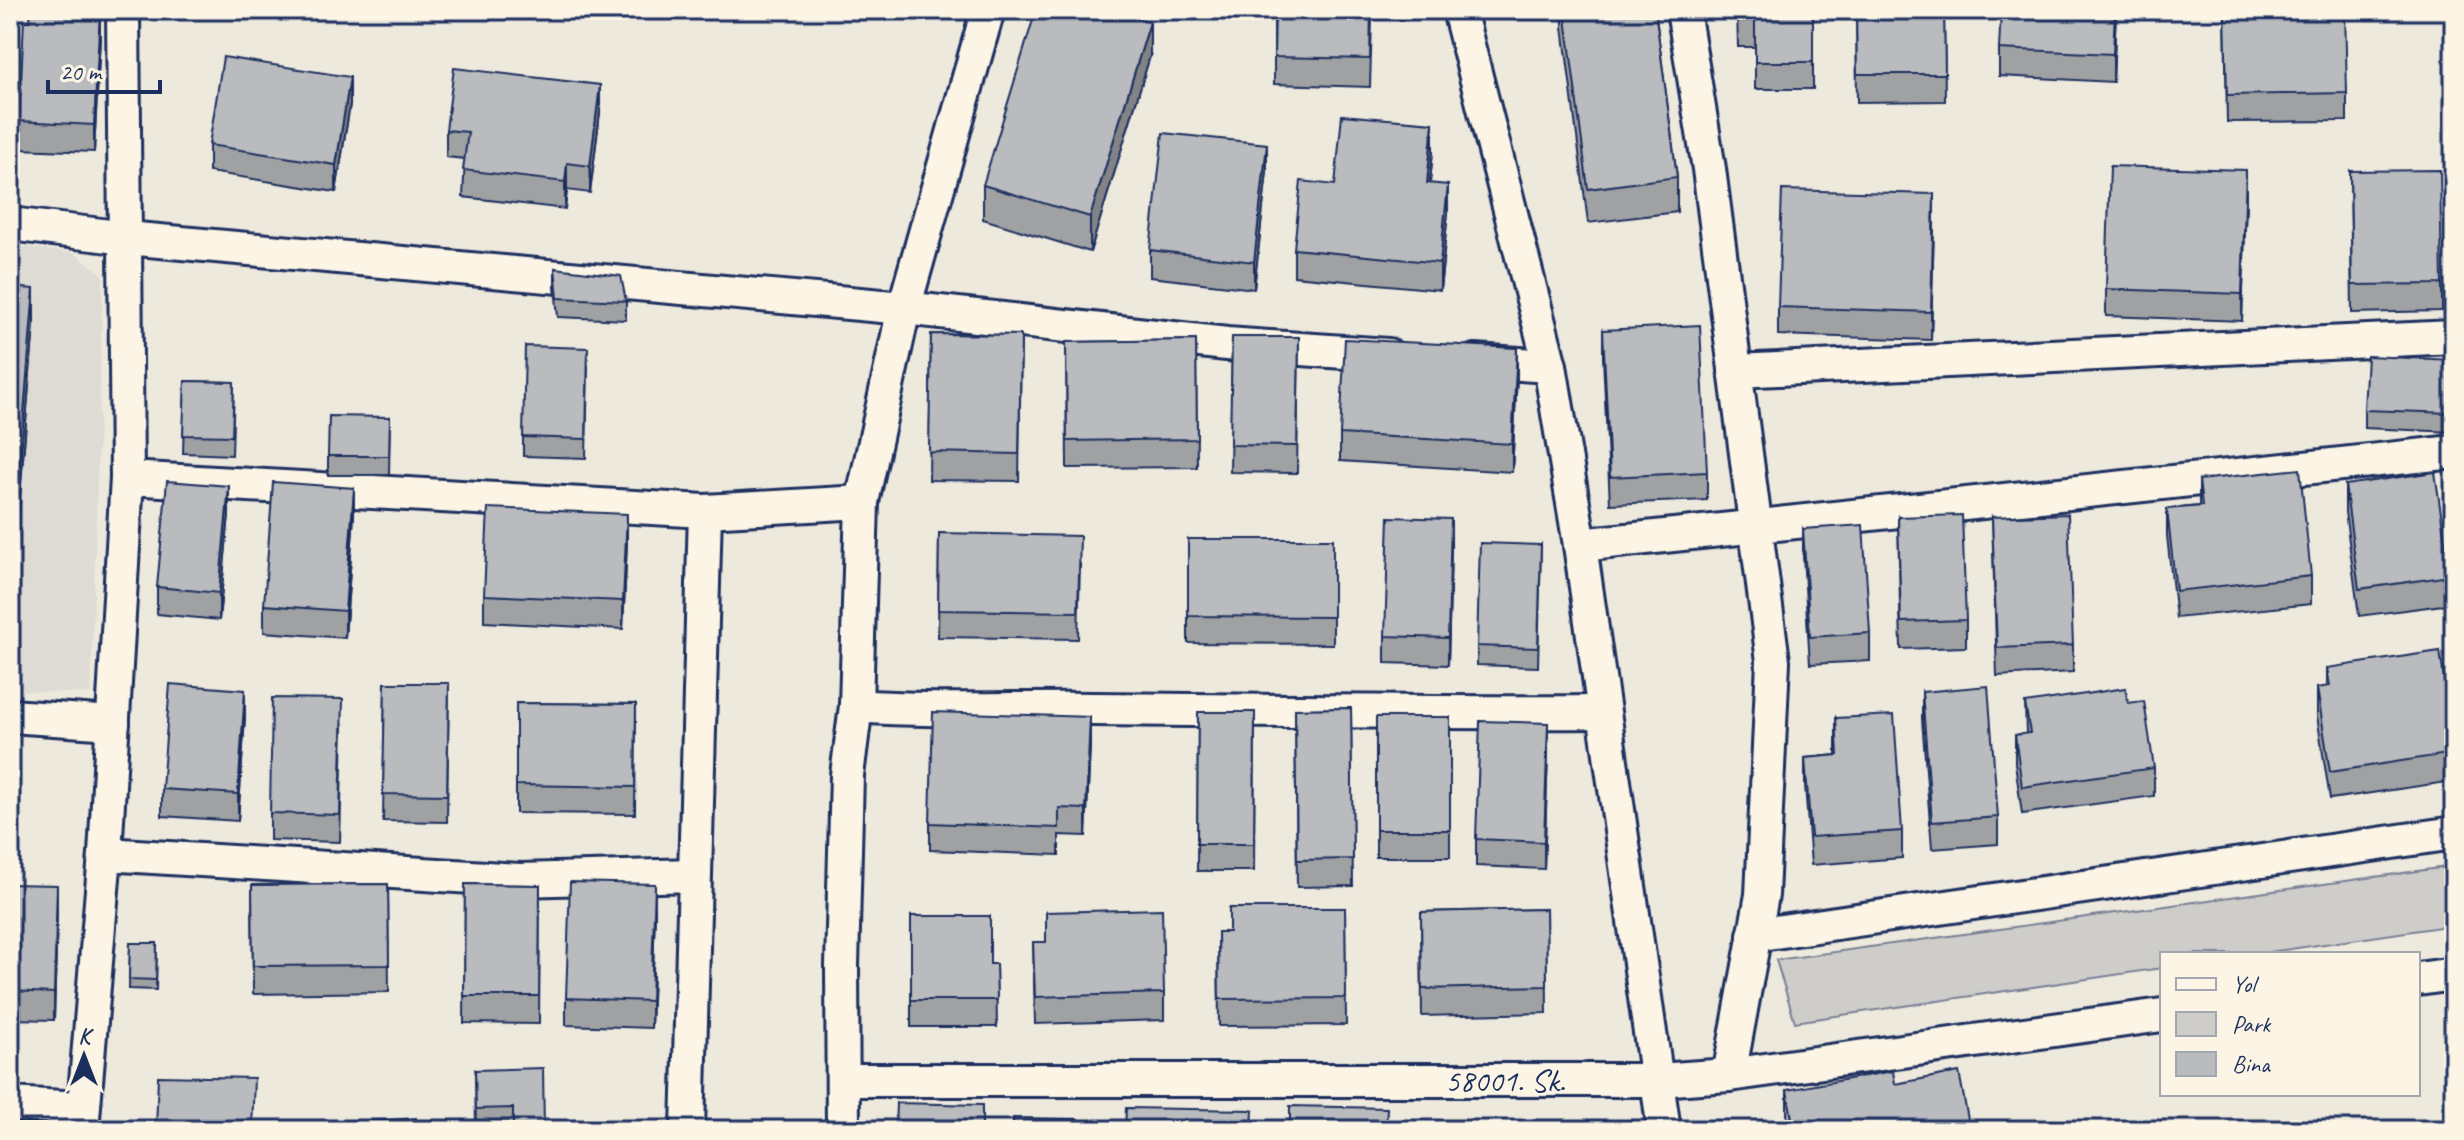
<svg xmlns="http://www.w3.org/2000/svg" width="2464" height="1140" font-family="Caveat,sans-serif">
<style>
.built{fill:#dedbd4}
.green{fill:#cfcdca;stroke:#757e94;stroke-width:2}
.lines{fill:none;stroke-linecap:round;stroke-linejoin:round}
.street-casing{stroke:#1b2f5e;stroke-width:38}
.street{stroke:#fcf5e5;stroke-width:32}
.wall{fill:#a0a1a3;stroke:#1b2f5e;stroke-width:2}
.shaded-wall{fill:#828385;stroke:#1b2f5e;stroke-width:2}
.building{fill:#babbbe;stroke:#1b2f5e;stroke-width:2}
.labels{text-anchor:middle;stroke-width:6;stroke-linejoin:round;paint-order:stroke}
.street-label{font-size:32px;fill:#1b2f5e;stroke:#fcf5e5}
</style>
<rect width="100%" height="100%" fill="#eee9dd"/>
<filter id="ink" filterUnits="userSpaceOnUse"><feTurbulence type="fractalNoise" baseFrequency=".0125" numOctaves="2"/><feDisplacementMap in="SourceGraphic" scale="16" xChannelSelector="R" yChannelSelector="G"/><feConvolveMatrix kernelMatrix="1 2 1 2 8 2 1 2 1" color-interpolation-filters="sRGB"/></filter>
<g filter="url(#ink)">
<path class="built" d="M10 245 75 253 103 275 91 694 10 690Z"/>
<path class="green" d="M2454 866V925L2256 954H2162V968L1795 1022 1776 960Z"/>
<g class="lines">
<defs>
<g id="street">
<path d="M1459 10 1550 366 1580 545 1664 1130"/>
<path d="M1683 10 1709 169 1773 661 1762 895 1729 1075"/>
<path d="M10 224 126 238 904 308 1227 344 1388 355"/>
<path d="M1475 361 1550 366"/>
<path d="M1735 371 2454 337"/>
<path d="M127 478 705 511 862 502"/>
<path d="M1580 545 2454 452"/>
<path d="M856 706C935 712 1014 708 1093 709 1262 711 1432 713 1602 712"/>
<path d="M10 716 113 723"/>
<path d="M105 854 520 880 694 875"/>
<path d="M1754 935 2454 833"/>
<path d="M2418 979 2454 974"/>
<path id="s1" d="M845 1080H1658L1729 1075 2162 1015"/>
<path d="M10 1104 81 1108"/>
<path d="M82 1130 105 854 127 478 123 10"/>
<path d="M688 1130 705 511"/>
<path d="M843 1130 842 966 847 775 856 706 862 502 904 308 988 10"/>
</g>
</defs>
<use href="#street" class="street-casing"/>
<use href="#street" class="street"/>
</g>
<path class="wall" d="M365 10H421V14L365 12Z
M1241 10H1409V19L1372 18 1370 87 1274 84V19L1241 18Z
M1563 10H1655L1677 177V212L1588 223 1563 27Z
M1737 10H1813V89H1755V47H1738Z
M1856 10H1944L1945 101 1857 102Z
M2116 10 2113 82 1999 76V49Z
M2225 10 2347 93V121L2227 122Z
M100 37 94 152 19 149V121Z
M1150 56 1090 252 983 219V185Z
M350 104 336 192 209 172V145Z
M600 112 590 193 567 190 565 209 463 197 465 159 446 157V130Z
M1433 151 1430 184 1448 212 1440 290 1294 276V249L1335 185Z
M1267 171 1254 289 1150 277V250Z
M2350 171 2442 284V311L2352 313Z
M2246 198 2242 321 2106 316V289Z
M1934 221 1931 340 1778 335V307Z
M555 268 626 301V320L558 317 555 287Z
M10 287 34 323 13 582H10Z
M1603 330 1707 472V500L1610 504 1603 357Z
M931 334 1021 335 1019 481 929 480Z
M1232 337H1299L1297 473 1230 472Z
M1196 340 1197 467 1067 468 1066 342Z
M2454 360V432L2364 428V410Z
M588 367 586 458 523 456V437Z
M1517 375 1512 472 1340 461V434Z
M185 381 234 382 232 455 183 453Z
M390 417 389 475H328V456Z
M2199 480 2311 576V604L2176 618 2167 536V509L2199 506Z
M2345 485 2450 576V604L2359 616 2345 512Z
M229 514 219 620 157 614V587Z
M354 515 345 638 264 632V605Z
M1898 517 1966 620V647L1901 649Z
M1992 517 2073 645V672L1997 676Z
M1803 529 1870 633V661L1810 664 1803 556Z
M939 533 1080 564 1078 639 938 637Z
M1188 539H1333V644L1188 643Z
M627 542 623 629 484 622V595Z
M1541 545 1538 667 1477 665V646Z
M1451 546 1448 665 1385 663V636Z
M2327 668 2445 685 2454 684V781L2330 799 2317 716V688L2327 687Z
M385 683H449L447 822 383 821Z
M1922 692 1998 817V844L1932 849 1922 719Z
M516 703 636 704 635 814 516 813Z
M2025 703H2128L2154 768V796L2022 814 2015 763V735L2026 734Z
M1351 708 1353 886 1297 887 1295 709Z
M1198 712H1255L1254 871H1197Z
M245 717 238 821 162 816V789Z
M1376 717H1450V857H1376Z
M1836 718 1902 831V858L1811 865 1805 785V758L1836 755Z
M343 726 340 842 270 840V813Z
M1090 744 1086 836 1059 835V855L930 850V823Z
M1548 751 1544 869 1476 866V839Z
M10 884 57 912 54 1020 10 1019Z
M388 884 389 992 253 994 252 885Z
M465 884 540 885 539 1024 464 1023Z
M1345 908 1346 1025 1219 1026 1218 932H1229Z
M1546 909 1547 1013 1422 1016 1421 912Z
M655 912 651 1028 566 1025V998Z
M1046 912 1164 993V1020L1035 1024 1033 942H1046Z
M911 916 990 964H996L997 1027H911Z
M130 943H157L156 990 129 989Z
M475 1070 544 1130H476Z
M1895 1084 1970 1130H1789L1787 1117V1090Z"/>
<path class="shaded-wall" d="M100 10V37L94 152V125Z
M2115 10H2116L2113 82V54Z
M1150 22V56L1090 252V217Z
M350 77V104L336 192V165Z
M600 85V112L590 193V166Z
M1433 123V151L1427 211V183Z
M1267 144V171L1254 289V262Z
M567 163V190L565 209V182Z
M2246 170V198L2242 321V294Z
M1448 185V212L1440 290V263Z
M1934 194V221L1931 340V312Z
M34 289V323L13 582V548Z
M1517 348V375L1512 472V444Z
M229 486V514L219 620V593Z
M354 488V515L345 638V611Z
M627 514V542L623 629V601Z
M1451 519V546L1448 665V638Z
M245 690V717L238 821V794Z
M1090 717V744L1086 836V809Z
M1548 723V751L1544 869V842Z
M655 884V912L651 1028V1001Z
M57 885V912L54 1020V993Z"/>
<path class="building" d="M31 10H100L94 125 19 121 24 21H30Z
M1036 10H1112L1150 22 1090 217 983 185Z
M1275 10H1371L1370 59 1274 57Z
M1565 10H1655L1677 177 1588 189Z
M1738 10H1813V62H1755V19H1738Z
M1856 10H1944L1945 74H1857Z
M2001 10H2115L2113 54 1999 49Z
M2225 10H2345L2347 93 2227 95Z
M223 57 350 77 336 165 209 145Z
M454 68 600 85 590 166 567 163 565 182 463 170 468 132 446 130Z
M1342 115 1433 123 1427 183 1448 185 1440 263 1294 249 1301 181 1335 185Z
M1163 133 1267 144 1254 262 1150 250Z
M2110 166 2246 170 2242 294 2106 289Z
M2440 170 2442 284 2352 285 2350 171Z
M1782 190 1934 194 1931 312 1778 307Z
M555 268 621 276 626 301 558 298Z
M10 287 34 289 13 548H10Z
M1700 325 1707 472 1610 477 1603 330Z
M931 334 1021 335 1019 454 929 452Z
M1232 337H1299L1297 446 1230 445Z
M1345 339 1517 348 1512 444 1340 434Z
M1196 340 1197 439 1067 441 1066 342Z
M525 346 588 348 586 439 523 437Z
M2367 356 2454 360V413L2364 410Z
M185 381 234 382 232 436 183 435Z
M329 416 390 417 389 456H328Z
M2300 469 2311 576 2176 591 2167 509 2202 506 2199 480Z
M2435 472 2450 576 2359 589 2345 485Z
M167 481 229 486 219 593 157 587Z
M273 482 354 488 345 611 264 605Z
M488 508 627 514 623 601 484 595Z
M2068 514 2073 645 1997 648 1992 517Z
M1962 515 1966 620 1901 622 1898 517Z
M1389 517 1451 519 1448 638 1385 636Z
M1863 525 1870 633 1810 637 1803 529Z
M939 533 1080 536 1078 612 938 610Z
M1188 539H1333V617L1188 616Z
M1480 543 1541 545 1538 648 1477 646Z
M2440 651 2445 685 2454 684V753L2330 772 2317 688 2330 686 2327 668Z
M385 683H449L447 795 383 794Z
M170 684 245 690 238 794 162 789Z
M1988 686 1998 817 1932 822 1922 692Z
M2126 688 2128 703 2144 701 2154 768 2022 787 2015 735 2030 733 2025 703Z
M272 698 343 699 340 815 270 813Z
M516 703 636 704 635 787 516 785Z
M1351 708 1353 859 1297 860 1295 709Z
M933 712 1090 717 1086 809 1059 808V828L930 823Z
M1198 712H1255L1254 844H1197Z
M1894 715 1902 831 1811 837 1805 758 1838 755 1836 718Z
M1376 717H1450V830H1376Z
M1480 721 1548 723 1544 842 1476 839Z
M570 882 655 884 651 1001 566 998Z
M10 884 57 885 54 993 10 991Z
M388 884 389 965 253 966 252 885Z
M465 884 540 885 539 996H464Z
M1229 908H1345L1346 998 1219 999 1218 932H1229Z
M1162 909 1164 993 1035 997 1033 942H1046V912Z
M1546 909 1547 986 1422 989 1421 912Z
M911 916H990V964H996L997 1000H911Z
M130 943H157L156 980 129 979Z
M543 1068 544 1130H513V1108L476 1109 475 1070Z
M1893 1071 1895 1084 1959 1072 1970 1130H1794L1787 1090Z
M158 1076 254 1078 252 1130H156Z
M896 1103 982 1105V1130H895Z
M1290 1106 1387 1108 1386 1130H1290Z
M1126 1108 1253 1110 1252 1130H1125Z
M416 1118V1130H315V1125Z
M1013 1118 1079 1119V1130H1013Z"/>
</g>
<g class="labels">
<g class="street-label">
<text dy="11" stroke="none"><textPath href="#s1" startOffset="660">58001. Sk.</textPath></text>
</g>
</g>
<rect width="2464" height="1140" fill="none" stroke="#fcf5e5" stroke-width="40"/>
<rect x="20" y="20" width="2424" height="1100" fill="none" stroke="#1b2f5e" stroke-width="3" filter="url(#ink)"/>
<rect x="2160" y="952" width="260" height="144" fill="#fcf5e5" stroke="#a2a6af" stroke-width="2"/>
<rect x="2176" y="978" width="40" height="12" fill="#fcf5e5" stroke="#a2a6af" stroke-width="2"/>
<text x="2232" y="992" font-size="24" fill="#1b2f5e">Yol</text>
<rect x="2176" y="1012" width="40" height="24" fill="#cfcdca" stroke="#a2a6af" stroke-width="2"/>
<text x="2232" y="1032" font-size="24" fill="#1b2f5e">Park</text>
<rect x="2176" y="1052" width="40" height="24" fill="#babbbe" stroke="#a2a6af" stroke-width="2"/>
<text x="2232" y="1072" font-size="24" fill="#1b2f5e">Bina</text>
<g transform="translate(84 1056)" stroke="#fcf5e5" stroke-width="6" paint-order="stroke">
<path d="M0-6L14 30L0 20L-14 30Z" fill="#1b2f5e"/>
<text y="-12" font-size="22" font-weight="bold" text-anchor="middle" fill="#1b2f5e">K</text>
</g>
<path d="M48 80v12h112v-12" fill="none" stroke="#1b2f5e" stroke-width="4"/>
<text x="60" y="80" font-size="24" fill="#1b2f5e" stroke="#fcf5e5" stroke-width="6" paint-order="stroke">20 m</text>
</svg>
